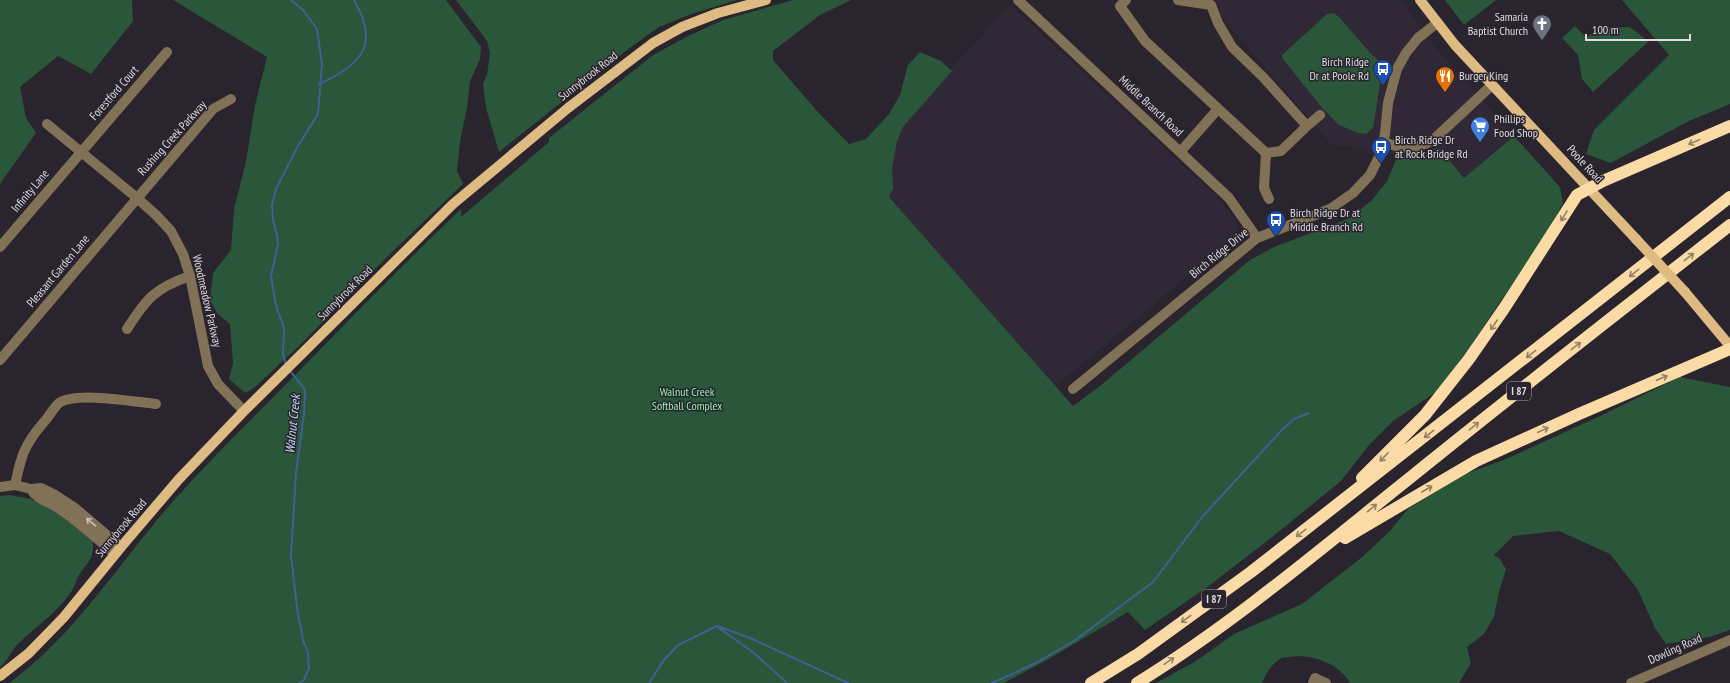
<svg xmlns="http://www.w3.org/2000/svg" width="1730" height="683" font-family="'PT Sans Narrow',sans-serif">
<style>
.built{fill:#312837}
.green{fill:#2a5639}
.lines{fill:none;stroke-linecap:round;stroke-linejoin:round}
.stream{stroke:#3f6097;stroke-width:2}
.minor{stroke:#817156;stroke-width:10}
.major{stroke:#ddbb83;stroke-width:10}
.highway{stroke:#fbdba5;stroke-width:12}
.major-bridge{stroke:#ddbb83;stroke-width:10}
.oneway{stroke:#928069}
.oneway2{stroke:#c8c0be}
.labels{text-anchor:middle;stroke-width:3;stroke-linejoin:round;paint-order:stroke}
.shield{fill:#29242d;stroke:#a8a4ab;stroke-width:1}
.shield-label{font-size:11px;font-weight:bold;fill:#dfdbe1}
.poi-label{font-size:12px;fill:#dfdbe1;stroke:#29242d;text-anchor:start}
.street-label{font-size:12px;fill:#dfdbe1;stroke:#29242d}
.park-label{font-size:12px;fill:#90eeaf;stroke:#29242d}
.water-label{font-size:13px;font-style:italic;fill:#c1d6f7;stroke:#29242d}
</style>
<rect width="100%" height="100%" fill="#29242d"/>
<path class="built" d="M1190 0H1403L1412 16 1435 47 1514 136 1464 178 1439 149 1418 156H1408L1331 144 1209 2Z
M1010 5 1215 195 1230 213 1238 229 1236 236 1055 386 861 166Z"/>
<path class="green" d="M0 0H132L133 21 91 74 58 56 20 87 26 118 36 133 0 184Z
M173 0H446L481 47 480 59 470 81 467 108 460 142 457 171 463 184 386 258 298 347 254 388 245 393 229 379 233 363 230 324 217 313 210 300 213 273 231 250 234 209 246 162 255 105 267 57Z
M456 0H737L694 13 659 27 627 50 499 152 486 108 483 84 487 75 490 53 487 41Z
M793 0H851L820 15 773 51V60L817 111 849 144 866 139 889 114 900 95 908 65 920 52 941 61 952 71 903 127 897 141 892 168 893 189 889 197 1073 406 1100 386 1250 260 1274 247 1350 218 1372 200 1387 181 1398 155 1418 156 1440 149 1464 178 1514 136 1560 187 1563 203 1550 229 1466 352 1436 392 1393 421 1369 445 1341 481 1271 538 1206 588 1145 630 1128 612 1047 660 1004 683H9C76 635 121 559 176 498 216 453 260 411 302 368 355 314 406 261 461 209V217L549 142V138L653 55 688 36 723 20Z
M1445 0H1496L1464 25Z
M1622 0H1730V104L1687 122 1611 163 1586 154 1594 130 1669 55Z
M1334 13 1339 17 1373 56 1382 63 1383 66 1373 128 1366 134 1358 133 1339 125 1323 109 1283 59 1282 55 1327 14Z
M1575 26 1586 37 1603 28 1629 27 1637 32 1648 42 1593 92 1582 79 1578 55 1562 38Z
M1680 377 1730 387V630L1709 637 1666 644 1655 628 1638 590 1610 554 1559 531 1513 536 1494 555 1500 559 1506 569 1499 592 1494 617 1484 634 1467 647 1471 663 1459 683H1350C1339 663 1311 653 1289 657 1286 657 1282 657 1280 659 1272 664 1265 674 1262 683H1156L1196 661 1234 634 1302 604 1361 558 1389 532 1408 509 1450 482 1465 474 1506 459 1600 416Z
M10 495 31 499 47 506 93 540C94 561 89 560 79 575 76 580 75 587 71 592 58 612 36 626 19 643 11 650 9 660 0 667V496Z"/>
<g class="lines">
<path class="stream" d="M319 84C362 65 380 44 354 0
M286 365 283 354 284 328 276 306 271 276 278 244 277 235 273 220 272 205 276 189 298 146 318 114 322 64 317 29 303 10 291 0
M290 371 304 388 305 393 304 414 296 473 291 555 297 608 303 640 308 653 309 668 304 680 299 683
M719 628 754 653 787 683
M649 683 664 660 678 645 717 626 750 638 848 683
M992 683 1034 664 1074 641 1153 582 1203 516 1281 431 1294 419 1309 413"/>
<path class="minor" d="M1018 0 1229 198 1257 238
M1126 0 1120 6 1145 41 1266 153 1281 151 1307 126 1263 77 1232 47 1218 23 1211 5 1178 0
M47 124 137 198 156 215 171 231 183 254 190 276 208 366 218 384 244 411
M1307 126 1320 115
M1383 142C1403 149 1414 151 1433 140L1492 85
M1181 151 1218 109
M1266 153 1264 188 1269 199
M0 247 167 52
M127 329C146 299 155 288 190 276
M0 360 213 109 231 99
M1073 389 1257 238 1330 209 1353 193 1370 175 1380 155 1385 134 1388 103 1397 69 1406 53 1418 38 1437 23
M15 485C21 456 24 445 44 422 49 417 53 408 59 403 75 391 136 402 156 404
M0 487 15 485 31 489 41 488 55 495 75 508 121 547
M31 489C37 500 51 502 61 510 80 523 98 539 115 554
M1313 683 1315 678 1326 683
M1631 683 1730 640"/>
<path class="major" d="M1420 0 1455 45 1636 239
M1685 292 1730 346
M0 676 29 653 64 617 121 547 179 479 244 411 453 204 568 108 653 43 682 27 718 13 766 0"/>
<path class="highway" d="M1362 478 1425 415 1469 359 1505 307 1577 195 1603 181 1730 126
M1345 538 1476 461 1579 414 1730 349
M1091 683 1138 654 1251 572 1730 197
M1137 683C1234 623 1322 548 1411 477 1516 392 1623 309 1730 225"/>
<path class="major-bridge" d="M1636 239 1685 292"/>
</g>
<defs><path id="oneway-shaft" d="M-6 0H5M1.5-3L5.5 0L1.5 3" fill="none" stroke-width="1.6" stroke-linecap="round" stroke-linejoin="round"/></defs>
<g class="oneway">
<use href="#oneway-shaft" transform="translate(1694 142) rotate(157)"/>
<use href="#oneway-shaft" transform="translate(1564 216) rotate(121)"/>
<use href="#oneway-shaft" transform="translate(1689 257) rotate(-38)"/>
<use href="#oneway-shaft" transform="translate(1634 273) rotate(142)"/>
<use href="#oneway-shaft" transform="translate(1494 325) rotate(124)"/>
<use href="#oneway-shaft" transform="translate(1576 346) rotate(-38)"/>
<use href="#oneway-shaft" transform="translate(1531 354) rotate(142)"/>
<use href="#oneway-shaft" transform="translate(1662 378) rotate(-23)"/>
<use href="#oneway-shaft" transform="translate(1474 426) rotate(-39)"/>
<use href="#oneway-shaft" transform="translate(1543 430) rotate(-25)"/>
<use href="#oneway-shaft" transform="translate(1429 434) rotate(142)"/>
<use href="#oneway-shaft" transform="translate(1384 457) rotate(134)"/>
<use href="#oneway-shaft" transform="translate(1427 489) rotate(-30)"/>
<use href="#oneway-shaft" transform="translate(1372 508) rotate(-39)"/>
<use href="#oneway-shaft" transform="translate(1301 533) rotate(142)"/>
<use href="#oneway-shaft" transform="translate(1186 619) rotate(144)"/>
<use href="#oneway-shaft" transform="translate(1169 661) rotate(-34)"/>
</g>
<use class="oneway2" href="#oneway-shaft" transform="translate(91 522) rotate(-140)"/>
<defs>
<symbol id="church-pin" viewBox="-11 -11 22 30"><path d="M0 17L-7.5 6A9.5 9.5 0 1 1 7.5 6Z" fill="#6b7280" stroke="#29242d"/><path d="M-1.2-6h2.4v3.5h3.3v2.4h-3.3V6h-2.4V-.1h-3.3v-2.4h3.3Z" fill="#fff"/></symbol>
<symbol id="bus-pin" viewBox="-11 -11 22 30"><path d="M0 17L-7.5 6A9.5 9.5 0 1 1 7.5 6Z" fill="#1a4fb4" stroke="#29242d"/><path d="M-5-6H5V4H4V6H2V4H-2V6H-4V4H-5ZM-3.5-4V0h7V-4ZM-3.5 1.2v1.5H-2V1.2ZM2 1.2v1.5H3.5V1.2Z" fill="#fff"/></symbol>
<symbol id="restaurant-pin" viewBox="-11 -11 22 30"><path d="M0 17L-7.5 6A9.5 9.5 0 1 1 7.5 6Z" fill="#e8710a" stroke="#29242d"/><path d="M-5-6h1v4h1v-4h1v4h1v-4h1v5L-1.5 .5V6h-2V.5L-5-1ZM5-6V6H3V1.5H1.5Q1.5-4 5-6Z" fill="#fff"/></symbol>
<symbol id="supermarket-pin" viewBox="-11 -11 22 30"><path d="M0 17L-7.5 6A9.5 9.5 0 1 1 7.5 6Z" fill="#3f7fe0" stroke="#29242d"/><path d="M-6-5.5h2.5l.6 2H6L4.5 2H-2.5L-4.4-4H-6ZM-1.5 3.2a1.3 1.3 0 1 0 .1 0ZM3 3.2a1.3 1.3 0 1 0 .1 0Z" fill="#fff"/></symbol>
</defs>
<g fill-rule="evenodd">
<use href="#church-pin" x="1531" y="13" width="22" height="30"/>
<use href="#bus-pin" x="1372" y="58" width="22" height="30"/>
<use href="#restaurant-pin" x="1434" y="65" width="22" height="30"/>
<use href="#supermarket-pin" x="1469" y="115" width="22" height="30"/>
<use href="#bus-pin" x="1370" y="136" width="22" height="30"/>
<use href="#bus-pin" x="1265" y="209" width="22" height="30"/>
</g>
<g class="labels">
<g class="shield">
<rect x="1507" y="382" width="24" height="18" rx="3"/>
<rect x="1202" y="590" width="24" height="18" rx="3"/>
</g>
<g class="shield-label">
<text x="1519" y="395">I 87</text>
<text x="1214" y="603">I 87</text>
</g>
<g class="poi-label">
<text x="1528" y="21" text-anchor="end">Samaria<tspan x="1528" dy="14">Baptist Church</tspan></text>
<text x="1369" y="66" text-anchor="end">Birch Ridge<tspan x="1369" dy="14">Dr at Poole Rd</tspan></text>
<text x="1459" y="80">Burger King</text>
<text x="1494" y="123">Phillips<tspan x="1494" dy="14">Food Shop</tspan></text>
<text x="1395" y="144">Birch Ridge Dr<tspan x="1395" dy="14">at Rock Bridge Rd</tspan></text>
<text x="1290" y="217">Birch Ridge Dr at<tspan x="1290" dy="14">Middle Branch Rd</tspan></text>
</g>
<g class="street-label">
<text transform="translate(588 76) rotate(-38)" y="4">Sunnybrook Road</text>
<text transform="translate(114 93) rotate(-49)" y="4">Forestford Court</text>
<text transform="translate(1151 106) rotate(43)" y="4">Middle Branch Road</text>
<text transform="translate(172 138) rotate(-48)" y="4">Rushing Creek Parkway</text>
<text transform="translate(1585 164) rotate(47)" y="4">Poole Road</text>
<text transform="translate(30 191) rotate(-50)" y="4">Infinity Lane</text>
<text transform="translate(1219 253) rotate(-39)" y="4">Birch Ridge Drive</text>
<text transform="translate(58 271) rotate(-50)" y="4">Pleasant Garden Lane</text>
<text transform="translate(345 293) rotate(-45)" y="4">Sunnybrook Road</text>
<text transform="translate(207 301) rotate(77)" y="4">Woodmeadow Parkway</text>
<text transform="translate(121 528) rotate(-50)" y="4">Sunnybrook Road</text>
<text transform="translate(1675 649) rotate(-24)" y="4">Dowling Road</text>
</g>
<g class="park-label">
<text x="687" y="396">Walnut Creek<tspan x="687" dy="14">Softball Complex</tspan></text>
</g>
<g class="water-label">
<text transform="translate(292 424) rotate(-84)" y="5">Walnut Creek</text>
</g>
</g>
<path d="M1586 34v6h104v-6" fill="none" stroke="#dfdbe1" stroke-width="2"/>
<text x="1592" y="34" font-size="12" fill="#dfdbe1" stroke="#29242d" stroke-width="3" paint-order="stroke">100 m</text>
</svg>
